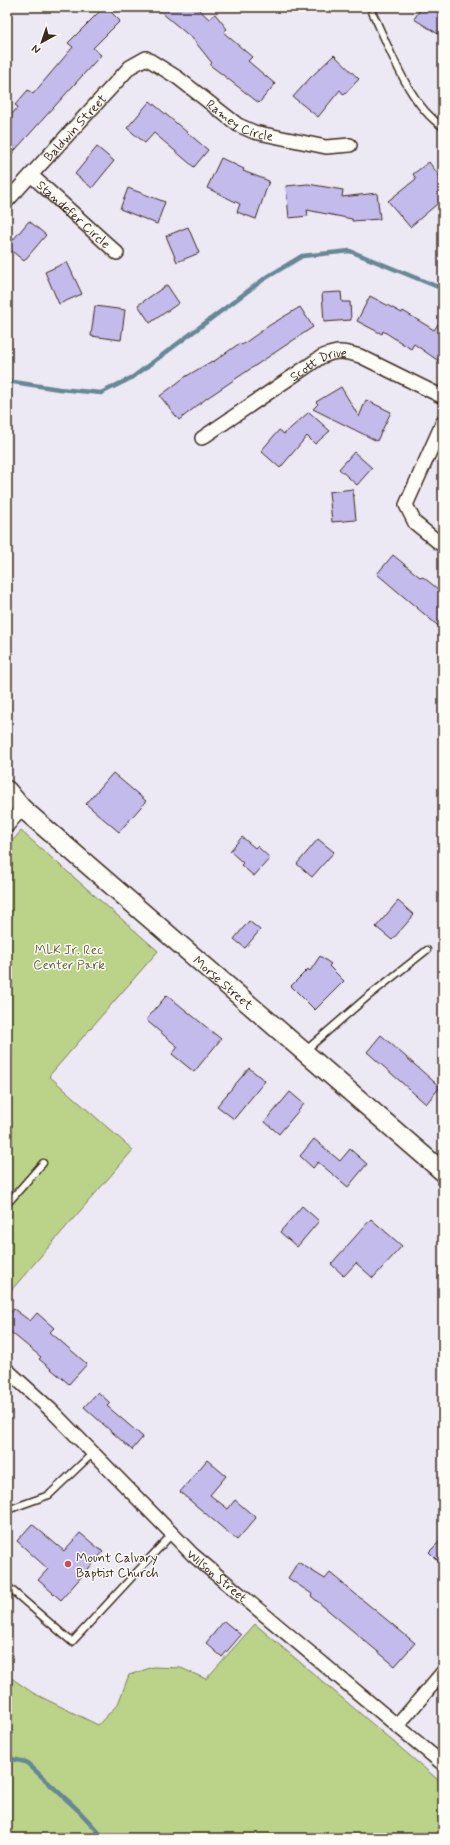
<svg xmlns="http://www.w3.org/2000/svg" width="450" height="1845" font-family="Mynerve,sans-serif">
<style>
.green{fill:#bbd389;stroke:#7b7e54}
.lines{fill:none;stroke-linecap:round;stroke-linejoin:round}
.stream{stroke:#668895;stroke-width:4.5}
.building{fill:#c4bbed;stroke:#3b2a1e}
.lane-casing{stroke:#3b2a1e;stroke-width:9}
.street-casing{stroke:#3b2a1e;stroke-width:16}
.secondary-casing{stroke:#3b2a1e;stroke-width:21}
.lane{stroke:#fdfcf7;stroke-width:6}
.street{stroke:#fdfcf7;stroke-width:13}
.secondary{stroke:#fdfcf7;stroke-width:18}
.poi-dot{fill:#d1495b;stroke:#fdfcf7;stroke-width:1.5}
.labels{text-anchor:middle;stroke-width:3;stroke-linejoin:round;paint-order:stroke}
.street-label{font-size:13px;fill:#3b2a1e;stroke:#fdfcf7}
.park-label{font-size:13px;fill:#615d3e;stroke:#fdfcf7}
.poi-label{font-size:13px;fill:#3b2a1e;stroke:#fdfcf7;text-anchor:start}
</style>
<rect width="100%" height="100%" fill="#ece8f4"/>
<filter id="ink" filterUnits="userSpaceOnUse"><feTurbulence type="fractalNoise" baseFrequency=".025" numOctaves="2"/><feDisplacementMap in="SourceGraphic" scale="8" xChannelSelector="R" yChannelSelector="G"/><feConvolveMatrix kernelMatrix="1 2 1 2 8 2 1 2 1" color-interpolation-filters="sRGB"/></filter>
<g filter="url(#ink)">
<path class="green" d="M21 831 158 951 49 1076 133 1150 7 1295V847Z
M255 1624 443 1784V1838H15L7 1831V1675L33 1693 98 1725 118 1704 129 1675 153 1667 181 1668 206 1679Z"/>
<g class="lines">
<path class="stream" d="M7 381 59 389 101 393 133 377 264 279 302 256 350 251 443 289
M7 1758 26 1762 79 1811 104 1838"/>
</g>
<path class="building" d="M104 7H106L120 21 93 48 101 55 7 159V120L18 107 15 105 28 90 33 94 73 47 68 43Z
M155 7H196L209 19 215 14 227 29 223 32 252 57 248 61 275 84 259 103 210 65 212 63 193 39Z
M422 7H443V37L414 19Z
M334 55 359 79 344 95 340 90 318 117 293 97 310 78Z
M150 101 208 150 194 167 154 133 145 143 127 128Z
M97 147 114 161 92 188 75 174Z
M221 158 244 169 243 171 269 181 256 219 237 212 240 204 207 188Z
M429 162 443 181V199L410 227 388 201 416 179 413 174Z
M308 184 343 190 342 197 377 193 380 219 352 221V219L307 210 308 216 289 218 286 186Z
M128 188 165 202 157 224 120 209Z
M29 221 46 235 24 261 7 247Z
M188 227 199 253 177 262 166 236Z
M67 262 82 294 59 304 45 272Z
M167 285 179 303 150 323 138 305Z
M341 292 342 302H350L351 320 324 322 322 293Z
M370 296 402 313 403 311 434 330 443 317V364L414 344 411 349 383 331 382 334 357 321Z
M95 306 125 310 121 340 91 336Z
M300 307 313 327 207 398 179 420 160 396 185 377 212 361 213 362 240 343 242 345 270 325Z
M341 387 359 417 366 400 391 412 377 441 313 409 318 404 316 402Z
M309 412 330 431 315 444 307 436 280 468 261 451 279 430 284 434Z
M354 452 372 468 357 485 339 469Z
M353 489 356 520 332 522 329 492Z
M393 555 421 578 423 577 443 593V630L377 574Z
M113 773 146 801 119 832 86 804Z
M242 837 255 848 257 846 270 858 254 876 241 865 243 863 230 851Z
M318 839 334 852 312 877 297 864Z
M398 901 414 915 392 940 376 927Z
M249 921 260 930 245 948 234 939Z
M320 956 331 964 329 966 344 981 315 1010 291 986 308 969 310 971Z
M167 995 221 1039 194 1072 172 1054 178 1047 146 1020Z
M381 1035 440 1087 426 1104 367 1052Z
M249 1068 265 1081 234 1119 217 1106Z
M290 1092 304 1104 279 1134 265 1122Z
M314 1139 340 1161 350 1149 367 1164 348 1187 318 1162 313 1168 300 1156Z
M302 1206 319 1221 297 1247 280 1232Z
M371 1219 402 1246 373 1278 356 1263 344 1276 331 1264Z
M14 1309 30 1321 37 1313 54 1328 50 1332 87 1364 69 1384 39 1359 41 1357 7 1329V1317Z
M98 1392 110 1403 107 1406 143 1437 132 1450 84 1407Z
M207 1460 226 1476 210 1495 228 1509 235 1500 256 1518 237 1540 180 1492Z
M32 1524 64 1551 80 1533 103 1552 61 1600 38 1580 48 1569 17 1541Z
M443 1538V1566L429 1552Z
M298 1562 325 1579 330 1573 415 1643 395 1666 311 1596 312 1594 288 1578Z
M224 1621 241 1635 222 1657 206 1643Z"/>
<g class="lines">
<defs>
<path id="lane" d="M372 12C390 48 408 104 443 127
M305 1051 366 998 427 950
M7 1204 43 1163
M7 1512 10 1509 49 1495 93 1453
M7 1586 72 1642 172 1534"/>
<g id="street">
<path id="s1" d="M31 175 117 253"/>
<path id="s2" d="M7 201 130 67 146 58 178 78 238 125 254 132 326 147 350 145"/>
<path d="M443 422 406 505 415 523 443 546"/>
<path id="s3" d="M202 438 321 357C337 350 343 351 360 356L443 397"/>
<path d="M7 826 22 808"/>
<path id="s4" d="M7 1370 52 1411 193 1555 443 1764"/>
<path d="M397 1726 443 1672"/>
</g>
<g id="secondary">
<path id="s5" d="M7 790 22 808 443 1172"/>
</g>
</defs>
<use href="#lane" class="lane-casing"/>
<use href="#street" class="street-casing"/>
<use href="#secondary" class="secondary-casing"/>
<use href="#lane" class="lane"/>
<use href="#street" class="street"/>
<use href="#secondary" class="secondary"/>
</g>
</g>
<circle class="poi-dot" cx="68" cy="1564" r="4"/>
<g class="labels">
<g class="street-label">
<text dy="5" stroke="none"><textPath href="#s2" startOffset="314">Ramey Circle</textPath></text>
<text dy="5" stroke="none"><textPath href="#s2" startOffset="100">Baldwin Street</textPath></text>
<text dy="5" stroke="none"><textPath href="#s1" startOffset="58">Standefer Circle</textPath></text>
<text dy="5" stroke="none"><textPath href="#s3" startOffset="139">Scott Drive</textPath></text>
<text dy="5" stroke="none"><textPath href="#s5" startOffset="290">Morse Street</textPath></text>
<text dy="5" stroke="none"><textPath href="#s4" startOffset="294">Wilson Street</textPath></text>
</g>
<g class="park-label">
<text x="69" y="954">MLK Jr. Rec<tspan x="69" dy="15">Center Park</tspan></text>
</g>
<g class="poi-label">
<text x="76" y="1562">Mount Calvary<tspan x="76" dy="15">Baptist Church</tspan></text>
</g>
</g>
<rect width="450" height="1845" fill="none" stroke="#fdfcf7" stroke-width="24"/>
<rect x="12" y="12" width="426" height="1821" fill="none" stroke="#3b2a1e" stroke-width="1.5" filter="url(#ink)"/>
<g transform="translate(42 42) rotate(220)" stroke="#fdfcf7" stroke-width="3" paint-order="stroke">
<path d="M0-3L7 15L0 10L-7 15Z" fill="#3b2a1e"/>
<text y="-6" font-size="11" font-weight="bold" text-anchor="middle" fill="#3b2a1e">N</text>
</g>
</svg>
